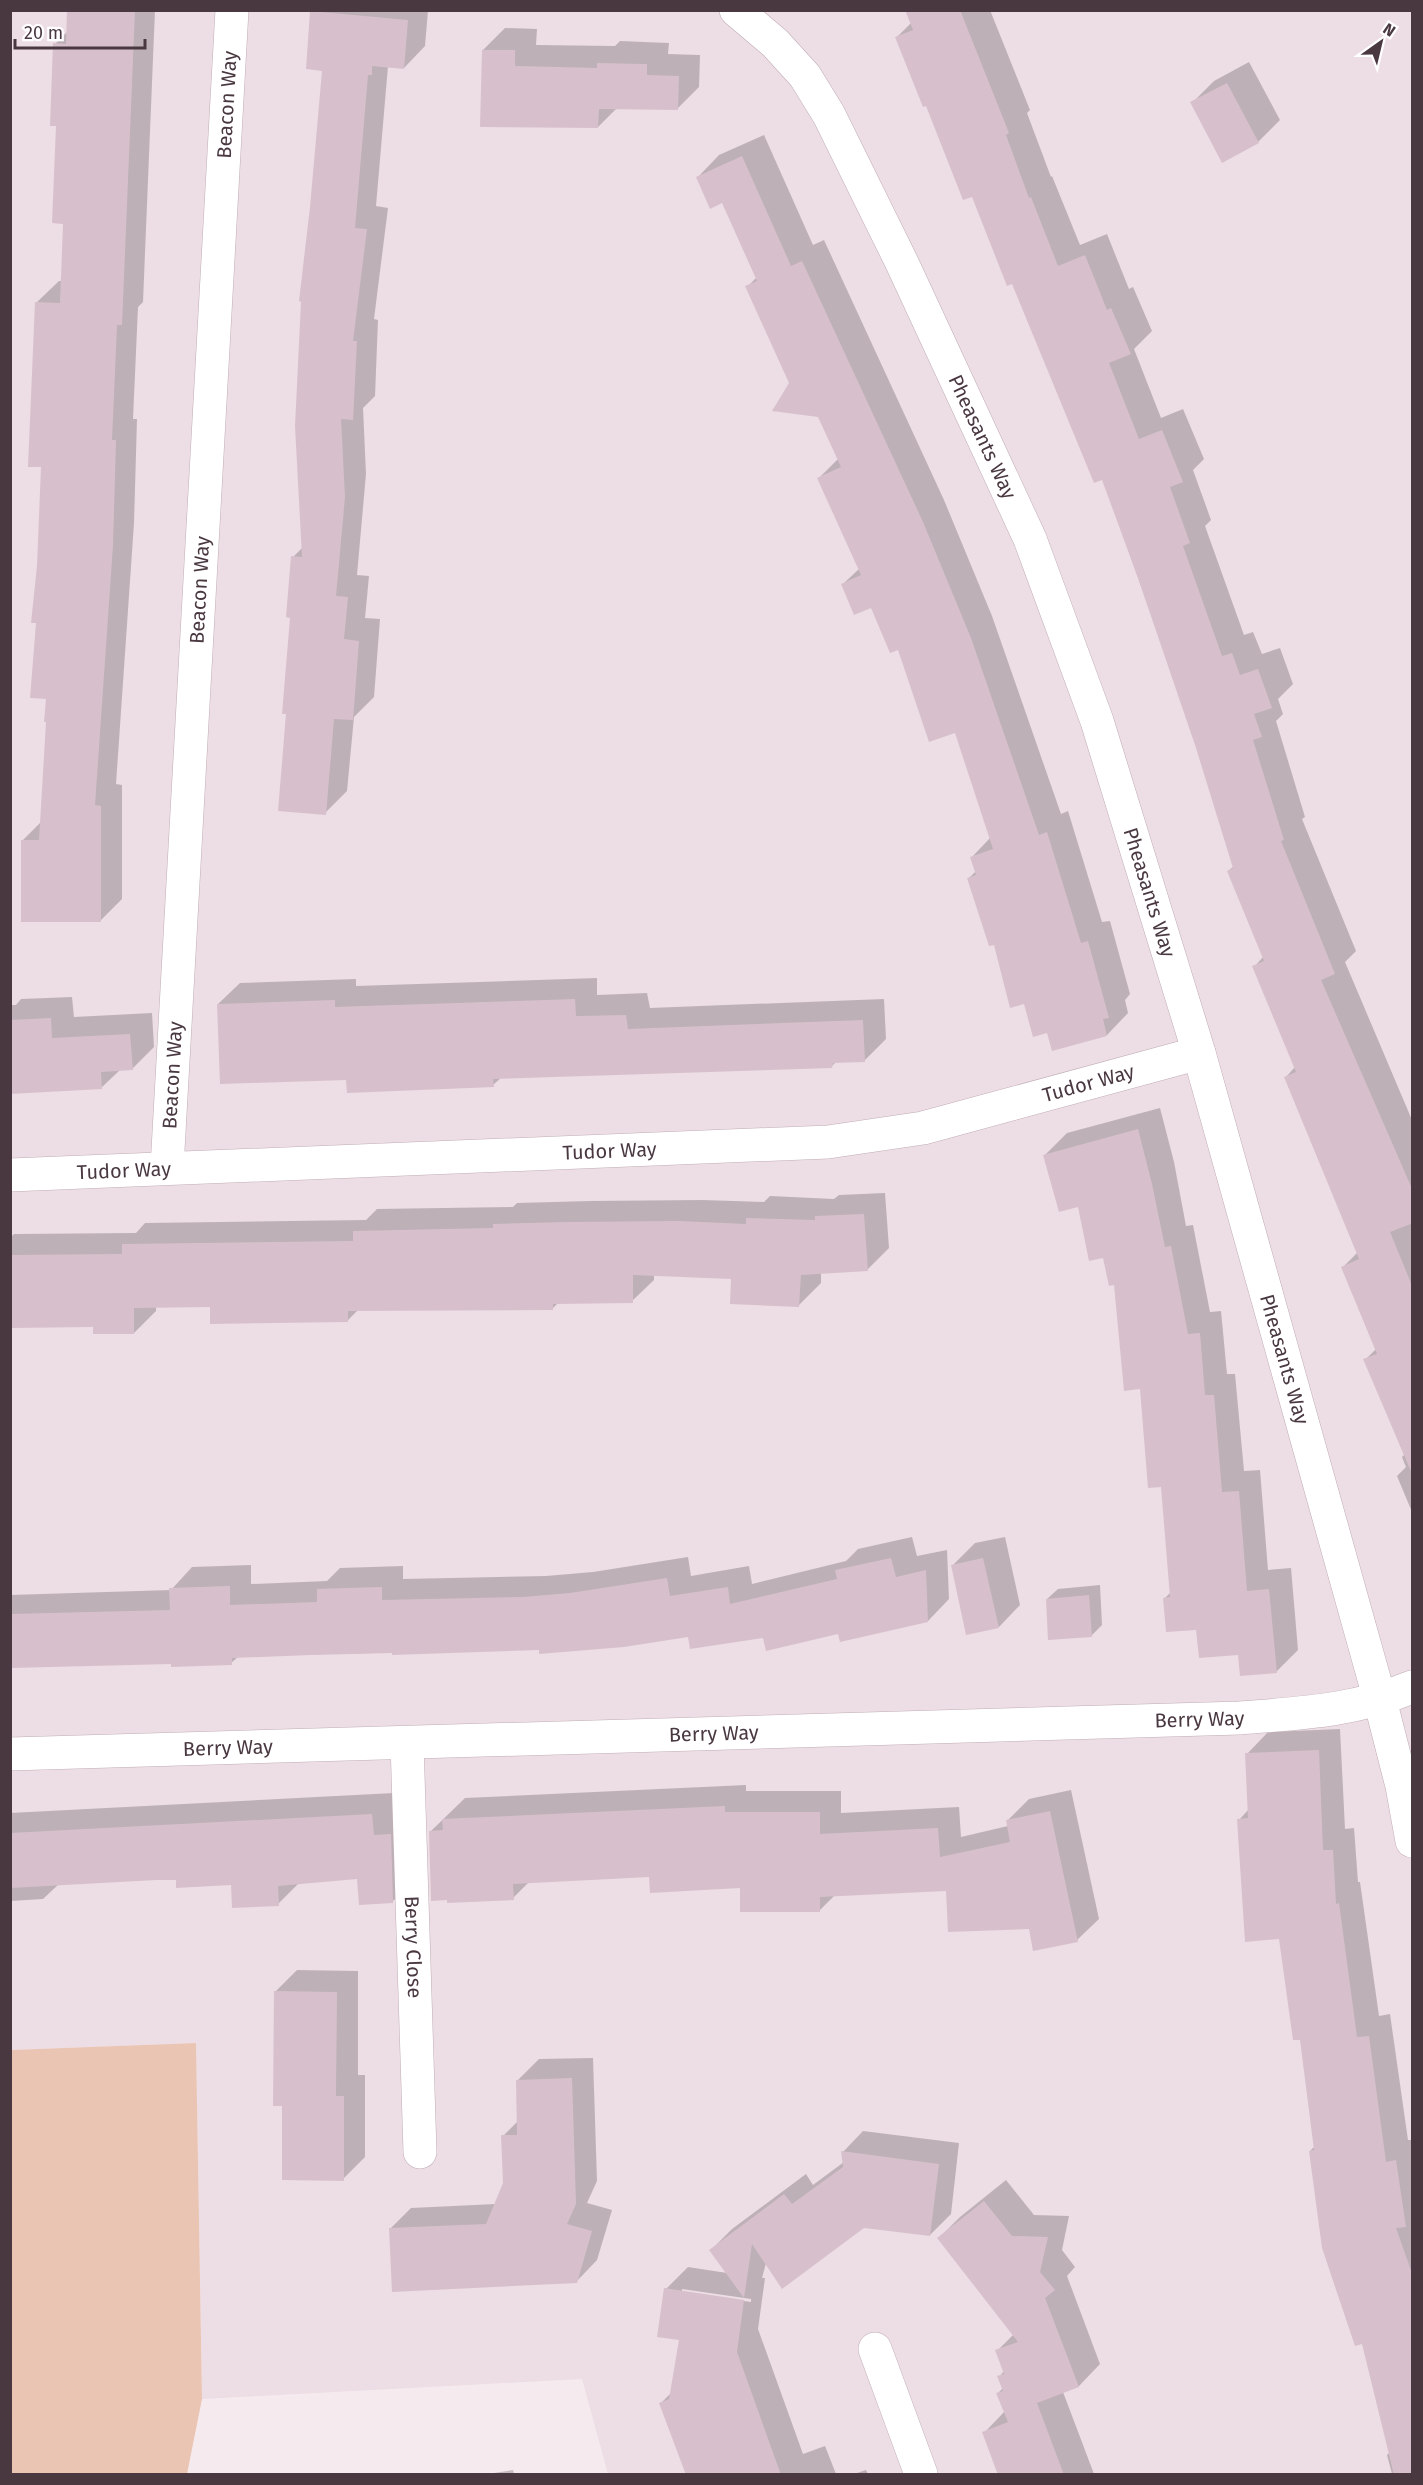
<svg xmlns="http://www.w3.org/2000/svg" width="1423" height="2485" font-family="'Fira Sans',sans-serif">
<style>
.residential{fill:#eddde4}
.green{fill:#eac5b3}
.shadow{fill:#0003;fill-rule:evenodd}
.building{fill:#d7c0cc}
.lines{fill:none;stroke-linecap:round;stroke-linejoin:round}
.street-casing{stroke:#c1adb7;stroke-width:34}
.street{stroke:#fff;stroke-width:33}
.labels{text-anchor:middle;stroke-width:5;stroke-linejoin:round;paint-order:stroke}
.street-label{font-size:20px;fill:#4a3841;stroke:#fff}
</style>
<rect width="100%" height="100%" fill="#f5ebef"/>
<path class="residential" d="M10 11H1412V2474H608L582 2379 202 2399 196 2043 11 2050Z"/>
<path class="green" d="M196 2043 202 2399 187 2474H11V2050Z"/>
<path class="shadow" d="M69 10H155L143 302 138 307 133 419H137L134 523 116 784 122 785V899L100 921 23 840 41 822 48 698 38 622 43 466 37 302 59 281H62L64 222 55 44 68 31Z
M313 10H428L425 46 404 68 388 66 376 206 388 208 374 319 378 320 375 396 363 408 366 474 357 575 369 576 365 618 380 619 374 697 354 717 347 791 325 813 287 713 293 557 303 547 312 208 323 69Z
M907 10H990L1030 110 1027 113 1051 177 1052 176 1080 245 1107 234 1129 289 1133 287 1152 331 1134 349 1161 418 1183 409 1204 459 1193 470 1211 520 1205 526 1244 635 1253 632 1262 654 1280 648 1293 684 1278 699 1283 714 1276 721 1305 817 1302 819 1356 951 1345 962 1412 1120V1512L1397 1476 1406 1467 1402 1457 1404 1455 1365 1360 1376 1349 1343 1267 1358 1252 1286 1077 1295 1067 1254 967 1264 956 1228 871 1234 866 1198 748 1103 478 973 195 927 104 897 37 912 22Z
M505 28 537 29 536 45 615 46 620 41 669 43 668 54 700 55 699 87 677 109 617 108 598 127 483 50Z
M1249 62 1280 120 1258 142 1192 103 1214 81Z
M764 135 813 245 824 240 944 500 992 616 1061 814 1068 811 1102 922 1110 921 1130 994 1125 1000 1128 1013 1107 1035 1048 1031 1025 1003 995 943 969 878 976 871 972 857 991 837 955 731 872 606 843 584 860 568 819 478 839 458 819 415 791 383 747 287 757 277 722 201 698 177 719 155Z
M597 978V995L647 993 650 1008 884 999 886 1039 864 1061 836 1062 832 1066 502 1077 493 1085 348 1079 218 1004 240 983 356 979V986Z
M72 997 74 1017 152 1013 154 1047 132 1069 120 1070 101 1088 10 1093V1005H16L21 999Z
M1160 1108 1174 1162 1186 1226 1193 1225 1210 1312 1221 1311 1227 1374H1235L1244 1471 1260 1470 1268 1570 1291 1568 1298 1650 1276 1672 1240 1654 1198 1628 1165 1598 1171 1592 1163 1485 1116 1284 1080 1205 1045 1155 1067 1133Z
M885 1193 889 1248 867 1270 821 1272V1283L799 1305 732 1278 654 1275V1280L632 1301 558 1303 553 1308 359 1309 348 1320 212 1306H156V1311L134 1333 94 1325 10 1327V1238L14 1234 136 1233 145 1223 366 1220 377 1209 513 1207 517 1203 591 1201 702 1200 764 1202 770 1196 834 1199 839 1195Z
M912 1537 917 1556 947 1550 949 1599 928 1621 839 1632 764 1636 689 1635 540 1649 239 1656 231 1663 173 1662 10 1667V1595L171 1590 192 1567 251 1565V1584L327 1581 340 1568 403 1566V1579L546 1576 593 1572 688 1557 691 1576 749 1566 752 1584 846 1561 858 1549Z
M1005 1537 1020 1605 999 1627 953 1565 975 1543Z
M1100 1585 1102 1625 1091 1636 1047 1599 1058 1589Z
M1340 1729 1345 1829 1354 1828 1358 1882H1360L1379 2016 1390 2014 1408 2140H1412V2474H1392L1387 2455 1390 2452 1363 2342 1310 2151 1315 2146 1301 2038 1281 1938 1239 1820 1249 1809 1247 1754 1268 1732Z
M746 1785V1791H841V1813L959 1807 961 1837 1008 1826 1007 1821 1029 1799 1071 1790 1099 1919 1077 1940 1030 1927 948 1890 835 1895 819 1911 742 1886 651 1876 529 1882 513 1898 430 1832 465 1798Z
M394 1793 414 1880 393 1901 359 1878 300 1882 278 1904 232 1883 177 1878 59 1884 43 1899 10 1901V1813Z
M297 1970 358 1971V2075H365V2157L343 2179 283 2105 275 1992Z
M593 2058 597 2181 587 2203 612 2210 597 2260 576 2282 390 2229 411 2208 496 2204 504 2183 503 2136 519 2120 518 2080 539 2059Z
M863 2131 959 2143 951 2214 930 2235 864 2227 766 2263 762 2278H765L758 2329 803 2454 825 2446 836 2474H702L661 2403 672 2392 681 2339 666 2289 688 2267 727 2273 711 2250 732 2229 806 2174 813 2185 844 2162 843 2152ZM682 2289 751 2299V2302L682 2292Z
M1006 2180 1034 2215 1069 2216 1062 2250 1075 2267 1067 2276 1100 2364 1079 2386 1063 2392 1094 2474H1000L984 2433 1005 2411 998 2393 1003 2388 999 2377 1004 2371 997 2351 1014 2334 939 2238 960 2217Z
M513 2470 514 2474H488Z
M866 2470 868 2474H854Z"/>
<path class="building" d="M67 10H135L122 325H117L112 440H116L113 545 95 805 101 806V922H21V840H39L46 722H44L46 699 30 698 36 623H31L37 566 41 467H28L35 302 60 303 63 224 52 223 56 126H50L53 43 66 44Z
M905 10H960L1009 133 1006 135 1029 198 1031 197 1058 266 1085 255 1107 310 1111 308 1131 354 1109 363 1139 439 1162 430 1183 482 1170 487 1190 543 1183 546 1222 656 1232 653 1240 675 1258 669 1272 708 1254 714 1262 737 1253 740 1284 840 1281 841 1335 974 1321 980 1413 1191V1223L1390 1232 1413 1288V1476L1363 1359 1377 1354 1341 1267 1359 1259 1284 1077 1296 1072 1252 966 1264 961 1227 871 1233 868 1196 748 1138 578 1102 480 1094 483 1012 284 1007 286 972 197 963 200 926 106 923 107 895 37 913 30Z
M310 11 408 20 404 69 372 66V75H368L355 228 367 229 353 341H357L353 420 341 419 345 497 336 596 348 597 344 639 359 641 353 720 334 719 326 815 278 811 286 714H282L290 618 286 617 291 556 302 557 295 426 301 302 299 301 310 207 322 71 306 69Z
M482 50H515V66L597 68V63L647 64V75L679 76 678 110 599 109 598 128 480 127Z
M1227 83 1259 143 1222 163 1190 102Z
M742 156 791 266 802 261 923 522 971 638 1039 835 1047 832 1081 943 1088 941 1109 1018 1103 1019 1107 1036 1052 1051 1047 1033 1033 1037 1024 1004 1010 1008 994 945 989 946 967 878 976 875 970 857 993 849 955 733 929 742 898 650 890 653 871 608 854 615 841 584 861 575 817 478 841 467 818 417 772 411 789 383 745 286 757 281 722 203 710 209 696 177Z
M575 999 576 1016 626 1015 628 1029 863 1020 865 1062 833 1063 832 1068 493 1079 494 1087 347 1093 346 1080 220 1084 217 1004 335 1000V1007Z
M51 1018 52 1038 130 1034 133 1070 101 1072 102 1089 10 1094V1020Z
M1138 1129 1152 1184 1165 1247 1171 1246 1188 1334 1200 1333 1205 1395H1214L1222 1492 1239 1491 1247 1591 1269 1589 1277 1673 1240 1676 1238 1655 1199 1658 1196 1630 1166 1632 1163 1598 1170 1597 1161 1487 1148 1488 1140 1389 1124 1391 1114 1285 1109 1286 1103 1258 1089 1261 1078 1207 1059 1212 1043 1155Z
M864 1214 868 1271 801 1275 799 1307 730 1304 731 1279 633 1275V1303L553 1304V1310L348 1311V1322L210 1324V1307L134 1308V1334H93V1327L10 1328V1255L122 1254V1244L353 1241V1231L493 1228V1224L568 1222 679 1221 746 1224V1218L815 1220V1216Z
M891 1558 896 1577 926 1570 928 1622 840 1642 838 1634 766 1651 763 1638 690 1649 688 1637 624 1647 539 1654V1650L392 1655V1653L311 1655 232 1658V1665L171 1667V1664L10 1668V1614L170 1610 169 1588 230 1586V1605L317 1602V1589L382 1587V1600L523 1597 570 1593 667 1578 670 1596 728 1587 730 1604 837 1579 835 1570Z
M983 1558 999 1628 966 1635 951 1565Z
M1089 1595 1092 1637 1048 1640 1046 1599Z
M1319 1750 1323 1850H1333L1336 1904 1339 1903 1357 2037 1369 2036 1386 2162 1396 2160 1406 2227 1396 2228 1413 2276V2475H1394L1362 2344 1355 2346 1322 2248 1309 2151 1314 2150 1300 2040H1293L1279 1939 1245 1942 1237 1819 1248 1818 1245 1753Z
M725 1806V1812H820V1834L938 1828 940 1857 1010 1842 1006 1820 1050 1811 1078 1942 1033 1951 1029 1929 948 1932 946 1891 820 1897V1912H740V1888L650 1893 649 1877 513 1884 514 1900 447 1903V1900L431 1901 429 1831 443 1830 442 1819Z
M372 1814 374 1835 391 1834 393 1903 359 1905 357 1879 278 1886 279 1906 232 1908 231 1885 176 1888V1880H156L10 1888V1833Z
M274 1991 337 1992 336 2096H344V2181L282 2180V2106H273Z
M572 2078 576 2204 567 2224 592 2231 577 2283 392 2292 389 2228 486 2224 503 2183 501 2135H517L516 2080Z
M841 2151 939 2164 930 2236 864 2228 782 2289 752 2244 744 2298 709 2250 784 2194 792 2204 843 2167Z
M984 2201 1012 2236 1048 2237 1040 2272 1055 2290 1045 2298 1079 2387 1037 2403 1064 2475H998L982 2432 1008 2422 996 2393 1003 2391 997 2376 1004 2374 995 2350 1018 2342 937 2238Z
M664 2288 744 2300 737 2352 781 2475H686L659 2403 669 2399 679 2340 657 2337Z"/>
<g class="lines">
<defs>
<g id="street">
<path id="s1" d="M736 10 775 43 805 76 829 115 902 263 1030 539 1097 721 1199 1053 1380 1700 1402 1786 1412 1841"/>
<path id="s2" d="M167 1168 232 10"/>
<path id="s3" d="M10 1175 828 1142 923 1128 1199 1053"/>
<path id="s4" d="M407 1743 420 2152"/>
<path id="s5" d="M10 1754 1240 1718C1302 1713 1354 1711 1412 1687"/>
<path d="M875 2349 921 2474"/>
</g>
</defs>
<use href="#street" class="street-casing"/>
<use href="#street" class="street"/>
</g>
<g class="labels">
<g class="street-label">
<text dy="7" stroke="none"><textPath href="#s2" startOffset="1065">Beacon Way</textPath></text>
<text dy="7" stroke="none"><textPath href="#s1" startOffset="498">Pheasants Way</textPath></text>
<text dy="7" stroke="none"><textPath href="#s2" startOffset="579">Beacon Way</textPath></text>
<text dy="7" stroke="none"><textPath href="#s1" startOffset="984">Pheasants Way</textPath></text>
<text dy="7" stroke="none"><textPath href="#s2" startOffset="93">Beacon Way</textPath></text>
<text dy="7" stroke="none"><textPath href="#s3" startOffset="1086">Tudor Way</textPath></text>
<text dy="7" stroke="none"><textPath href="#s3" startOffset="600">Tudor Way</textPath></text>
<text dy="7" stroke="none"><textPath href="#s3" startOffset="114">Tudor Way</textPath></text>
<text dy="7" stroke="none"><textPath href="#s1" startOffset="1470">Pheasants Way</textPath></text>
<text dy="7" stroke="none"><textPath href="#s5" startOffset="1190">Berry Way</textPath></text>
<text dy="7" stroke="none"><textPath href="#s5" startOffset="704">Berry Way</textPath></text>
<text dy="7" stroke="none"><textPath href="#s5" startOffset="218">Berry Way</textPath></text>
<text dy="7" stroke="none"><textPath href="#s4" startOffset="204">Berry Close</textPath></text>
</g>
</g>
<rect width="1423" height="2485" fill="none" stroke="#4a3841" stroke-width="24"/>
<g transform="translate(1381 42) rotate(34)" stroke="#ffffff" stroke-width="4.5" paint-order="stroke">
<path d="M0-4.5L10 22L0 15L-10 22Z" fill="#4a3841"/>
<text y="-9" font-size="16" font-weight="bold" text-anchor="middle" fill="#4a3841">N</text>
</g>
<path d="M15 39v9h130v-9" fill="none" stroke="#4a3841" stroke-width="3"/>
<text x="24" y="39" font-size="18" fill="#4a3841" stroke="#ffffff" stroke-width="4.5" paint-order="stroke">20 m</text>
</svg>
